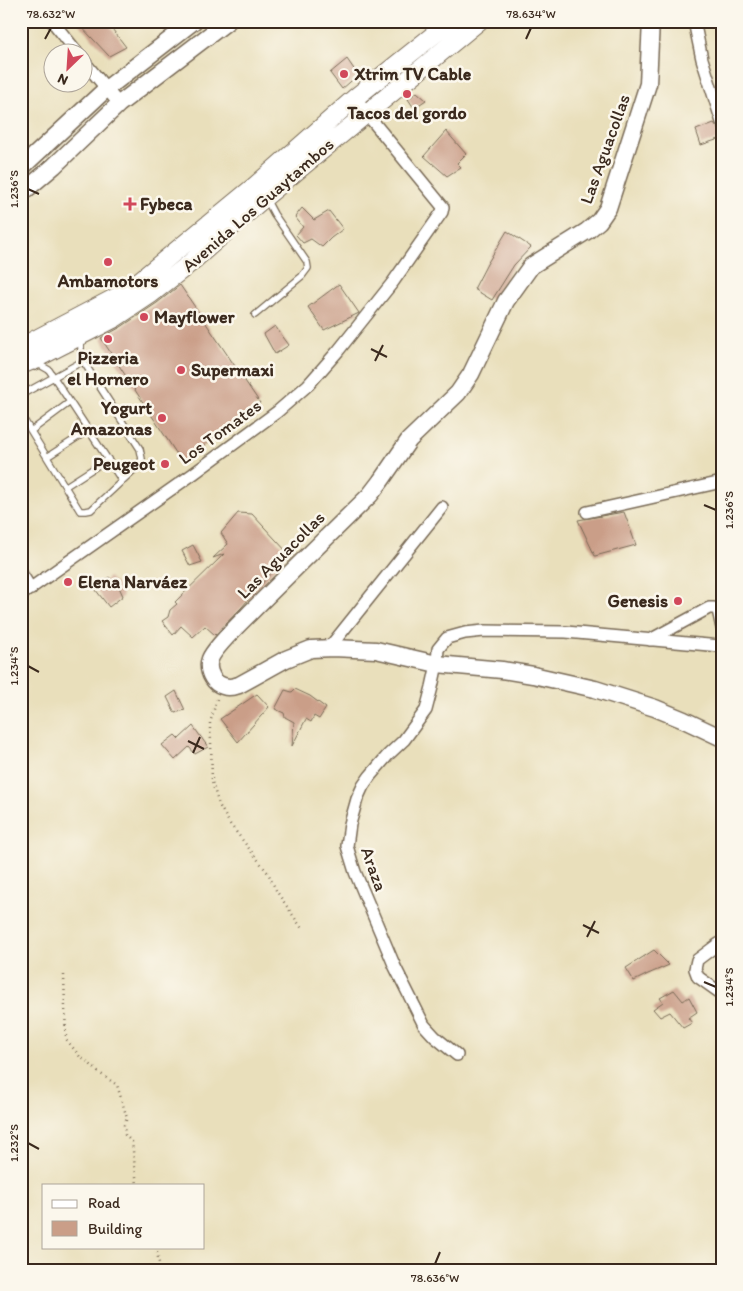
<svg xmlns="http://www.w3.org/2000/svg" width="743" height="1291" font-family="Itim,sans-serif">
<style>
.building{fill:#ca9e88}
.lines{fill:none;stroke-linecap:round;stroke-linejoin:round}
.lane-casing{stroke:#786955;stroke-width:8}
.street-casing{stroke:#786955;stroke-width:14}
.secondary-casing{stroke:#786955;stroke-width:19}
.primary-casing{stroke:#786955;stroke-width:20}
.path{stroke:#786955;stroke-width:2.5;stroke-dasharray:1 4;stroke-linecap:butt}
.lane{stroke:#fff;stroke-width:5.5}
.street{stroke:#fff;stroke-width:11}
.secondary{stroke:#fff;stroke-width:16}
.primary{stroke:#fff;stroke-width:18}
.ticks{fill:none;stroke:#3b2a1e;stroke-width:2}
.poi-dot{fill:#d1495b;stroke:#fbf7ec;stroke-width:2}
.labels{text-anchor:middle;stroke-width:5;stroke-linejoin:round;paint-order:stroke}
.poi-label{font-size:18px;font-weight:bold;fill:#3b2a1e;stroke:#fbf7ec;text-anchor:start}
.street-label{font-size:18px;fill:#3b2a1e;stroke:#fbf7ec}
.neatline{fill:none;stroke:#3b2a1e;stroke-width:2}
.ticks-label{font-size:12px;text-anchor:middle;fill:#3b2a1e}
</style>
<rect width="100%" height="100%" fill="#fbf7ec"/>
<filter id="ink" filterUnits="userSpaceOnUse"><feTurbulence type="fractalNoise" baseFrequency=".02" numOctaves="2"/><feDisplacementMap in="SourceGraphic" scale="10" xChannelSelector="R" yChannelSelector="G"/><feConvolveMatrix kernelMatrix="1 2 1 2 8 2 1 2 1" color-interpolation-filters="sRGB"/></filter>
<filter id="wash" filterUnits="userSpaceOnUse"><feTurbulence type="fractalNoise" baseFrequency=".0096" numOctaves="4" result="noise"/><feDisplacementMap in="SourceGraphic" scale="20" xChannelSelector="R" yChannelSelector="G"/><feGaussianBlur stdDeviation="1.12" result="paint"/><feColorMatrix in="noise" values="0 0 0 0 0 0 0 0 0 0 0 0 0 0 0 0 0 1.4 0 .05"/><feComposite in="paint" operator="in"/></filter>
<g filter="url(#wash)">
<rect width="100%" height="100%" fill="#e9dfbb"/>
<g id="blocks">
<path class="building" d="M76 21H106L126 47 109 56Z
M347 59 358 75 342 89 330 73Z
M417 92 426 100 414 108 408 99Z
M714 123 717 127 719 129 722 138 701 145 696 130Z
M446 131 466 154 457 163 461 167 447 176 424 156Z
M302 208 314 220 329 211 343 229 331 238 322 247 311 239 303 243 296 235 303 227 295 217Z
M507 231 531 247 514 265 492 300 474 289 487 264Z
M339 284 359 313 324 330 308 307Z
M180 285 260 403 182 462 101 338 121 327 157 303Z
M275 326 289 345 275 354 264 334Z
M624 512 636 545 595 556 578 520Z
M238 513 252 514 288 553 242 607 215 635 205 626 193 637 181 626 173 635 162 621 168 617 170 610 177 604 175 602 224 554 213 558 228 544 221 533Z
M193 545 202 562 190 566 182 551Z
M109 577 119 587 123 596 109 607 95 589Z
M295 689 310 696 326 708 319 719 314 716 311 722 306 719 292 746 294 722 285 717 284 713 275 709 285 690 292 692Z
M176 691 185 710 175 713 167 697Z
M257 694 269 707 238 742 220 719Z
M193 726 208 747 195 754 189 747 175 760 162 745 175 735 179 739Z
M654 950 669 965 648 974 634 981 626 968Z
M674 990 683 1001 689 997 697 1012 688 1018 692 1023 683 1028 670 1012 660 1017 653 1009 663 1002 660 998Z"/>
</g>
</g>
<g filter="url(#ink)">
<use href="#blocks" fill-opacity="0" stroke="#786955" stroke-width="1"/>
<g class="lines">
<defs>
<path id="lane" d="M255 315 302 276 308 268 307 262 274 214 266 199
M35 367 40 365 49 370 122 481 138 466 142 459 140 449 83 361 81 356V339
M21 395 83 361
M21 415 80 511H86L91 510 122 481
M31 431 70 402
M47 457 89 430
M66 486 108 459"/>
<path id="street" d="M52 21 77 52
M694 21 702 59 722 122
M82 59 119 104
M587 512 722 482
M21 573 31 589
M21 595 193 474 277 412 308 385 338 351 393 282 442 212 443 207 366 113 356 97
M650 640 709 608H714L718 610 722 628
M329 648 442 507
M722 942 717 945 697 960 695 969 698 977 722 994
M457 1055 435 1037 424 1025 395 967 355 872 347 846 350 824 357 799 363 786 370 776 388 755 404 740 426 710 432 687 437 664 438 649 447 638 465 633 484 631 566 632 720 646 722 643"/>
<path id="secondary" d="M651 21 648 84 608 208 599 221 587 231 531 266 506 301 471 374 458 393 409 440 380 482 370 495C330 534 290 573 250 613 241 622 214 648 210 659 207 667 210 677 217 683 224 688 231 688 239 685L286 659 311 649 333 648 376 650 437 664 502 670 533 675 595 689 655 708 684 720 722 738
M21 168 106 89 194 21
M21 194 54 166 119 104 228 21"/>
<path id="primary" d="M21 347 126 292 255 186 356 97 451 21
M21 365 33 360 115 318 151 294 189 264 265 197 479 21"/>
</defs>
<use href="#lane" class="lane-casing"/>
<use href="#street" class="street-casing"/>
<use href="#secondary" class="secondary-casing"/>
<use href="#primary" class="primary-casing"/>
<path class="path" d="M217 699 210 723V730L211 740 212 782 219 805 230 824 268 873 277 892 303 930
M64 975 66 1039 81 1058 87 1061 98 1072 117 1085 127 1118 124 1125 125 1135 132 1142 137 1185
M156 1247 159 1263"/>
<use href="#lane" class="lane"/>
<use href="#street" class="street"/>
<use href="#secondary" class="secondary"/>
<use href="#primary" class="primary"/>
</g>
</g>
<path class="ticks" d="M45 39 51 28M526 39 531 28M28 189 39 194M371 349 387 357M375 361 383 345M704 505 716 510M28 666 39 672M188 741 204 749M193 753 200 737M583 925 599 933M587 937 595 921M704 982 716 987M28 1143 39 1149M435 1264 440 1252"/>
<g class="poi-dot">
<circle cx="344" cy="74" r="5"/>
<circle cx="407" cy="94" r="5"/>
<path d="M127.5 196.5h5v5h5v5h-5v5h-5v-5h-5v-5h5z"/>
<circle cx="108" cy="262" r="5"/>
<circle cx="144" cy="317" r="5"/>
<circle cx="108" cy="339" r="5"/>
<circle cx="181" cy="370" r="5"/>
<circle cx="162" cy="418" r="5"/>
<circle cx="165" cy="464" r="5"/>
<circle cx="68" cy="582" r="5"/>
<circle cx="678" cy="601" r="5"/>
</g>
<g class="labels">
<g class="poi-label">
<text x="354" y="80">Xtrim TV Cable</text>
<text x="407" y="119" text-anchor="middle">Tacos del gordo</text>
<text x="140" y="210">Fybeca</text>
<text x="108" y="287" text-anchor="middle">Ambamotors</text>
<text x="154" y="323">Mayflower</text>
<text x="108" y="364" text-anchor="middle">Pizzeria<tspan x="108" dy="21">el Hornero</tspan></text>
<text x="191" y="376">Supermaxi</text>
<text x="152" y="414" text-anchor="end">Yogurt<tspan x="152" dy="21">Amazonas</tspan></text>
<text x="155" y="470" text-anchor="end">Peugeot</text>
<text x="78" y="588">Elena Narváez</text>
<text x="668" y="607" text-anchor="end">Genesis</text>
</g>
<g class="street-label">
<text transform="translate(605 149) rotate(-70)" y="6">Las Aguacollas</text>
<text transform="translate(258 205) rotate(-41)" y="6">Avenida Los Guaytambos</text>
<text transform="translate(220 432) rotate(-36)" y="6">Los Tomates</text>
<text transform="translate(281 555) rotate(-45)" y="6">Las Aguacollas</text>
<text transform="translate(374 869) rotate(70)" y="6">Araza</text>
</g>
</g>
<rect width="743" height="1291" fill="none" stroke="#fbf7ec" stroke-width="55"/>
<rect x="42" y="1184" width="162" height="65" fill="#fbf7ec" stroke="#aea59a"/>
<rect x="52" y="1200" width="25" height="8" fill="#ffffff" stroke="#aea59a"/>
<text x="88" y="1208" font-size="15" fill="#3b2a1e">Road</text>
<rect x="52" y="1221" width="25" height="15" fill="#ca9e88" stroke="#aea59a"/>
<text x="88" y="1234" font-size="15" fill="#3b2a1e">Building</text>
<g transform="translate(68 68) rotate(205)"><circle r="24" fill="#fbf7ec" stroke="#aea59a"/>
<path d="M0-4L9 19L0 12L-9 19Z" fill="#d1495b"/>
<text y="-8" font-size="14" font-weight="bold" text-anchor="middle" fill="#3b2a1e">N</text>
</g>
<rect x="28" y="28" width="688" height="1236" class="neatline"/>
<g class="ticks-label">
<text x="51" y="18">78.632°W</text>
<text x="531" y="18">78.634°W</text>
<text transform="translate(14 189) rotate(-90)" y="4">1.236°S</text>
<text transform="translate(729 510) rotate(-90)" y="4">1.236°S</text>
<text transform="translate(14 666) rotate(-90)" y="4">1.234°S</text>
<text transform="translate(729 987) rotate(-90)" y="4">1.234°S</text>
<text transform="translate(14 1143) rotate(-90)" y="4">1.232°S</text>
<text x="435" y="1282">78.636°W</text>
</g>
</svg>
